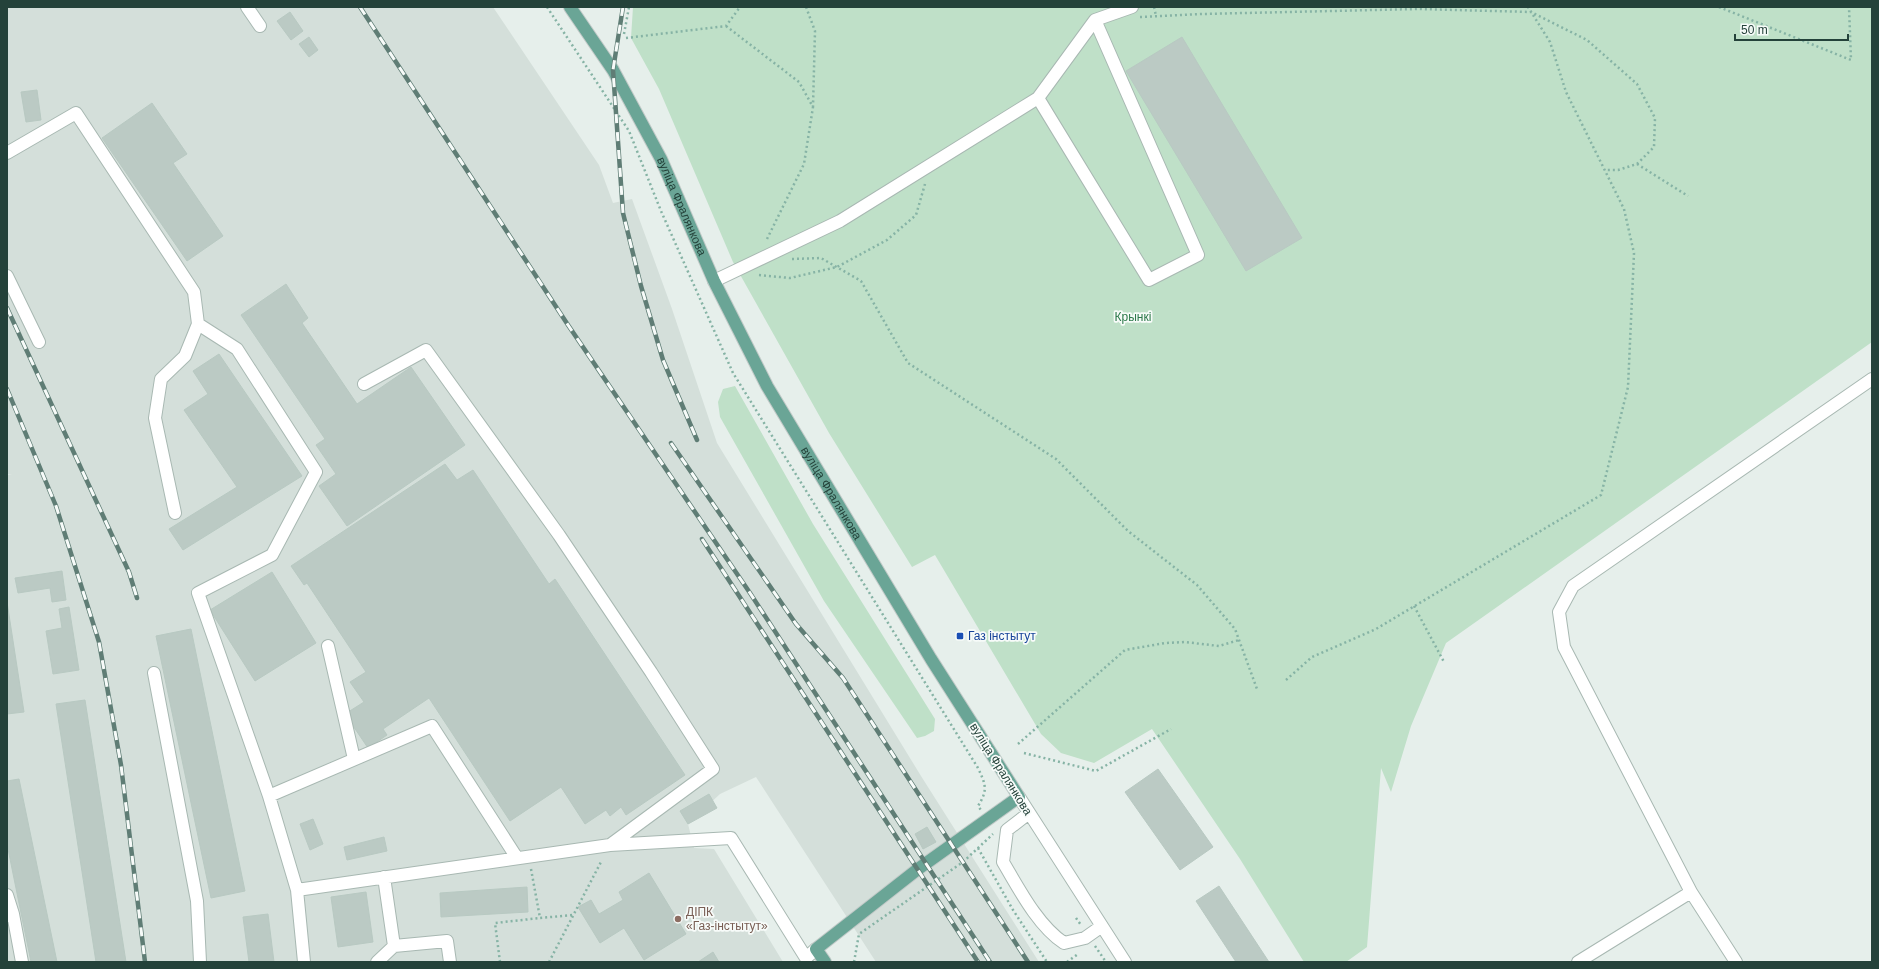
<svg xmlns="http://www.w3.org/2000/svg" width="1879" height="969" font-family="Helvetica,sans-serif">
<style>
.built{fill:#d4dfda}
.green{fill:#bfe0c8}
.building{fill:#bbcac4;stroke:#b8c9c2}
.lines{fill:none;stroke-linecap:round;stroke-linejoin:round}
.minor-casing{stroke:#a8b8b2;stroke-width:14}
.major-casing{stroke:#c2cac8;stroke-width:14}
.path{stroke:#86b3a5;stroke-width:2.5;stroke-dasharray:2 3;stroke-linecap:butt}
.minor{stroke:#fff;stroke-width:12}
.major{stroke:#6aa596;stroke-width:12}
.rail-casing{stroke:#5f7d75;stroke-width:4.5}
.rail{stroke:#f7fbf9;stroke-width:3;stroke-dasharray:9;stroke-linecap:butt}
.transit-dot{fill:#1a4fb4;stroke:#f7fbf9;stroke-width:1.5}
.education-dot{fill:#8d6e63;stroke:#f7fbf9;stroke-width:1.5}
.labels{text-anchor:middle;stroke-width:3.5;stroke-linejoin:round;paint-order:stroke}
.street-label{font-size:12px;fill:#24423a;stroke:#f7fbf9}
.park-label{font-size:12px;fill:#2d7a4b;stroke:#f7fbf9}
.transit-label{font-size:12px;fill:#164399;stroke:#f7fbf9;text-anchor:start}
.education-label{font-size:12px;fill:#785e54;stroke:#f7fbf9;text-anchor:start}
</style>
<rect width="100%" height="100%" fill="#e6efeb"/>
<path class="built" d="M7 7H493L599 165 613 203 632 199 672 309 717 443 921 776 1039 962H876L756 777 720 794 688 824 694 848 714 849 783 962H8L7 475 12 474H7Z"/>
<path class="green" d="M633 7H1872V342L1446 643 1411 726 1391 792 1381 768 1367 947 1346 962H1304L1240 859 1152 729 1094 763 1061 753 1041 734 935 555 912 567 829 433 733 262 659 89 631 38Z
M735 386 813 524 935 719 934 731 925 736 917 738 824 601 720 417 718 402 723 389Z"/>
<path class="building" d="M290 12 303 31 291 40 277 21Z
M309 37 318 50 309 57 299 44Z
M1182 37 1302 238 1246 271 1126 71Z
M37 90 41 120 26 122 21 92Z
M152 103 187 154 173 163 223 236 187 261 102 138Z
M286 284 308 318 302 323 357 404 411 367 465 445 347 526 319 486 336 474 316 445 325 439 241 315Z
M219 354 302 476 183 550 169 529 237 487 184 410 208 394 193 371Z
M445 464 457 480 473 470 549 584 555 579 685 775 626 815 621 807 610 816 606 810 585 824 561 787 510 821 429 698 383 729 387 735 368 748 345 714 364 702 350 682 366 672 307 583 304 585 291 566Z
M62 571 66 600 52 602 50 588 18 593 15 578Z
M272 572 316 643 255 681 210 610Z
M7 602 24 712 7 714Z
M69 607 79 670 53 674 46 631 62 628 59 609Z
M191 629 245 891 211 898 156 636Z
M85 700 126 962H96L56 704Z
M1158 769 1213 847 1180 870 1125 792Z
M19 779 57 962H31L7 844V781Z
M709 794 717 808 688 824 680 811Z
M313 819 323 844 310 850 300 824Z
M927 827 936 842 923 849 915 834Z
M384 837 387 851 347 860 344 847Z
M649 873 686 934 644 960 624 928 600 943 578 907 591 900 599 914 623 900 619 892Z
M1219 886 1269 962H1236L1196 901Z
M527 887 528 912 441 917 440 893Z
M366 892 373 942 338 947 331 897Z
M268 914 274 962H249L243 917Z
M713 952 719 962H698Z"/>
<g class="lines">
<defs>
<path id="minor" d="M247 7 260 26
M1095 20 1132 7
M7 153 76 113 194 292 198 324 185 356 161 379 155 418 175 513
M7 276 39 342
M714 281 840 221 1038 98 1095 20 1198 255 1149 280 1038 98
M198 324 237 349 316 472 272 555 198 593 269 796 297 890 610 845 731 838 806 958 816 949
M364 384 426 350 559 535 651 672 713 769 610 845
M328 646 354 759
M154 673 197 901 200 962
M269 796 432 726 517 858
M1019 797 1125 962
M1029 813 1007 830 1003 862C1019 889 1038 926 1064 943L1085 938 1102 926
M384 877 394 946 447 941 450 962
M297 890 304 962
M1691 892 1736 962
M7 895 13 914 7 916
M13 914 22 962
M377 962 394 946
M1578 962 1691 892 1564 647 1559 612 1573 586 1872 379"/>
<g id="major">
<path id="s1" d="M570 7 613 70 661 159 714 281 767 386 931 659 1019 797 918 869 816 949 825 962"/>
</g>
</defs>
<use href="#minor" class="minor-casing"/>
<use href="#major" class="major-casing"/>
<path class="path" d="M547 7 629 131 661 211 733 373 978 768C986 785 988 790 978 806L981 810
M806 7 815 31 813 107
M1154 7 1156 16
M1719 7 1851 60 1849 7
M1140 17 1202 14 1418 9 1531 12 1587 40 1637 84 1655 118 1654 147 1637 164 1618 170H1605
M726 26 799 82 813 107 804 164 766 241
M624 34 629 7
M626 38 726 26 740 7
M1637 164 1688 196
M792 259 821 258 861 281 908 363 1056 459 1128 531 1197 585 1235 629 1257 689
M759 275 790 278 837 267 887 240 916 215 925 184
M1414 606 1444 662
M1286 680 1312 657 1376 629 1601 495 1628 387 1634 253 1624 209 1566 92 1550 42 1528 7
M1018 744 1125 650 1165 643 1185 642 1219 646 1239 640
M1024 753 1096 771 1171 729
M978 848 1013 910 1047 962
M531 869 540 918 573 915
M1076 918 1081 925
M1095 946 1106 962
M500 962 495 923 540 918
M549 962 602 860
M854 962 859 934 963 862 993 834
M1067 962 1078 954"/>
<use href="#minor" class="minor"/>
<use href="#major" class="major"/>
<defs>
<path id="rail" d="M360 7 568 325 750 593 990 962
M623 7 613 70 623 213 641 286 663 360 697 440
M7 308 129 572 137 598
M7 389 56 506 99 642 121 765 145 962
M671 443 796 624 843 678 1028 962
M702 539 978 962"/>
</defs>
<use href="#rail" class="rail-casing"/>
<use href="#rail" class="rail"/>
</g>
<rect class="transit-dot" x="956" y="632" width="8" height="8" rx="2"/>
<circle class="education-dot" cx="678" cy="919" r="4"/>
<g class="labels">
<g class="street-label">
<text dy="4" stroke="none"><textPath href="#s1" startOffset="229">вуліца Фралянкова</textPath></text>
<text dy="4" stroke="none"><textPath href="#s1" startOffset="553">вуліца Фралянкова</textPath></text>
<text transform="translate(1001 769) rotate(58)" y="4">вуліца Фралянкова</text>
</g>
<g class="park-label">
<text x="1133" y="321">Крынкі</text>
</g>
<g class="transit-label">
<text x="968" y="640">Газ інстытут</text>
</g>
<g class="education-label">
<text x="686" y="916">ДІПК<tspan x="686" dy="14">«Газ-інстытут»</tspan></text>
</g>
</g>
<rect width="1879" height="969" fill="none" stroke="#24423a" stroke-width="16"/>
<path d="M1735 34v6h113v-6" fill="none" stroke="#24423a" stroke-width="2"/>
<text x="1741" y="34" font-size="12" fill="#24423a" stroke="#f7fbf9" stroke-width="3" paint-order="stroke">50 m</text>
</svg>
